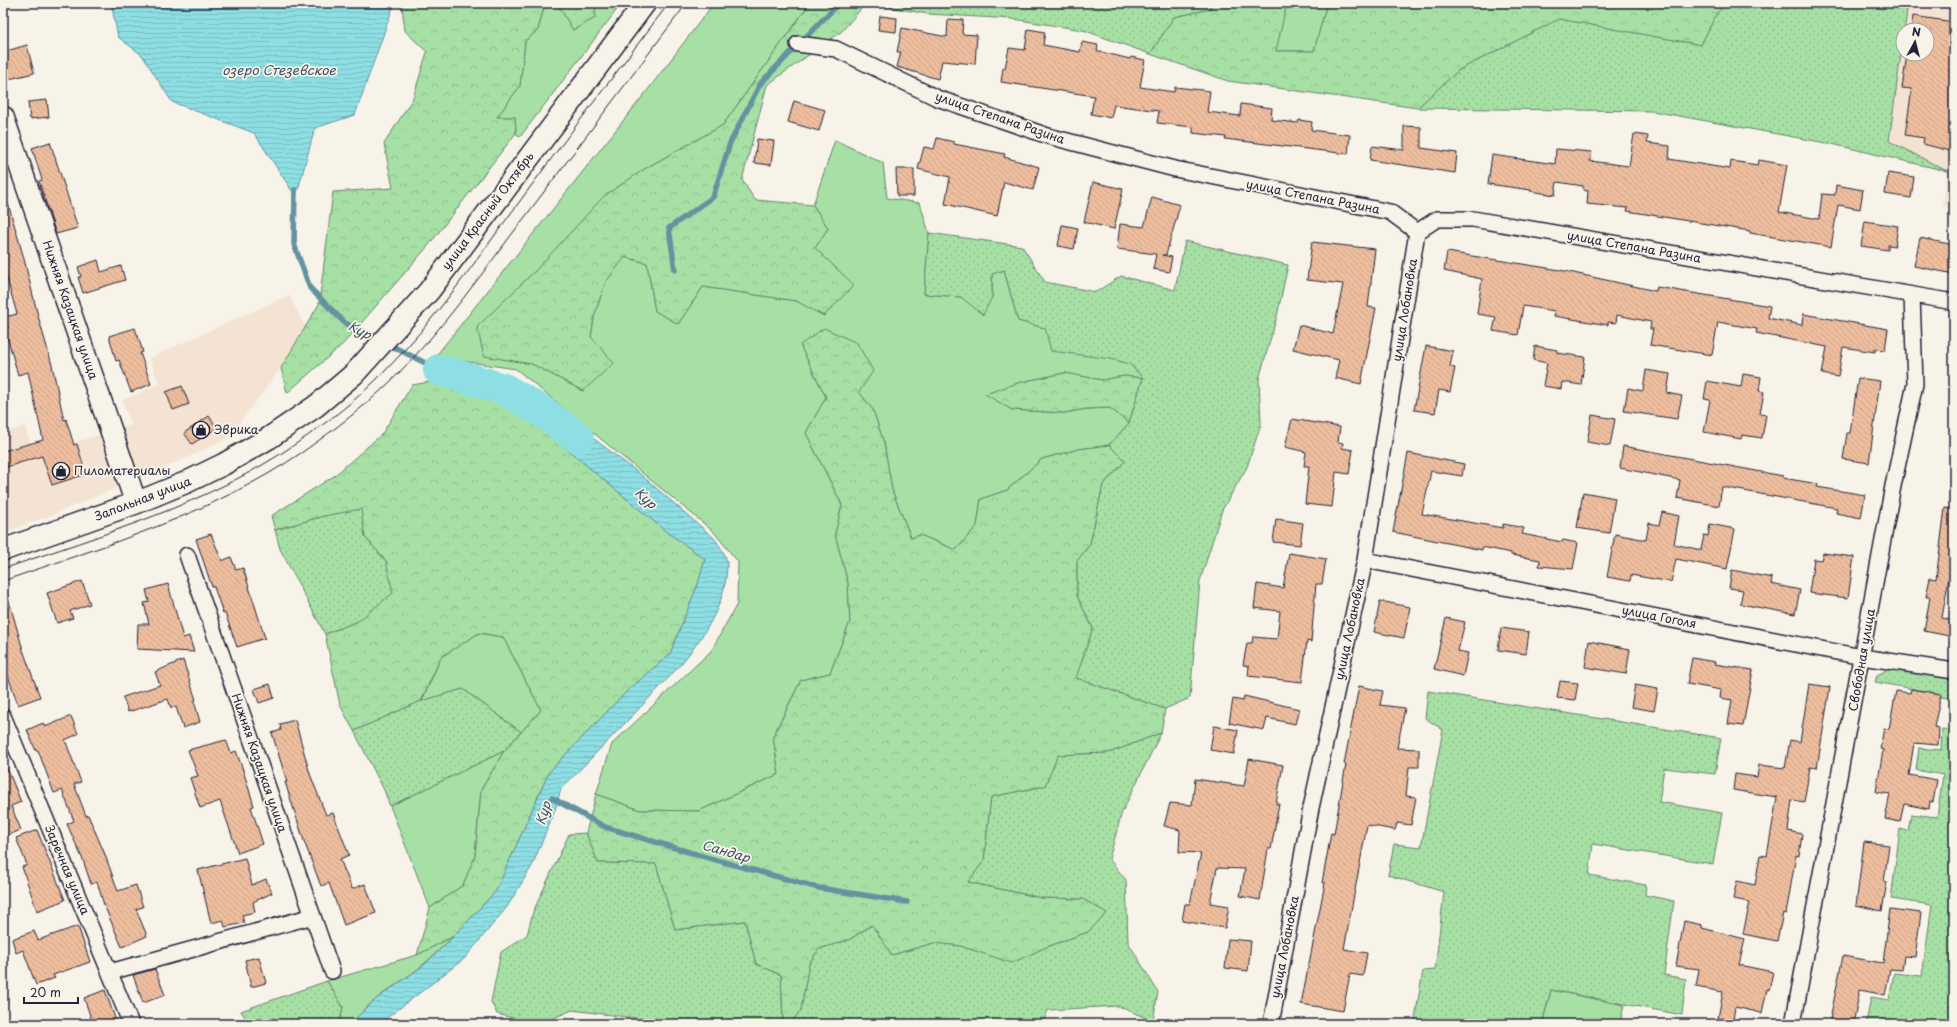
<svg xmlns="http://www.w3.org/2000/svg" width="1957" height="1027" font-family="'Playpen Sans',sans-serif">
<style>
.built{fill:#f4e3d2}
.grass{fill:#a7e0a4;stroke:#648170}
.forest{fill:url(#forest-crowns);stroke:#648170}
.garden{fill:url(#garden-dots);stroke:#648170}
.water{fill:url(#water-rules);stroke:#6393a0}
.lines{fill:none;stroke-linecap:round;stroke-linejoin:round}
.stream{stroke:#6393a0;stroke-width:5.5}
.river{stroke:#8edfe4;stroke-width:32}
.building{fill:url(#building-back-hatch);stroke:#22223b}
.street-casing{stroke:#22223b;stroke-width:18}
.secondary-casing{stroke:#22223b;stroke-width:24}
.street{stroke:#f7f3e8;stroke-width:15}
.secondary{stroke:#f7f3e8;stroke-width:21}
.tram{stroke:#22223b;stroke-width:1}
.labels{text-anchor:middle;stroke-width:3.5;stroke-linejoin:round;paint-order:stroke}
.street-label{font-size:12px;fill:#22223b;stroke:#f7f3e8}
.poi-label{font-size:12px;fill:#22223b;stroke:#f7f3e8;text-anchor:start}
.water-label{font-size:13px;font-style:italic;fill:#3d5165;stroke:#f7f3e8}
</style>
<defs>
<pattern id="forest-crowns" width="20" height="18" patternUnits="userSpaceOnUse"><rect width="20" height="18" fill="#a7e0a4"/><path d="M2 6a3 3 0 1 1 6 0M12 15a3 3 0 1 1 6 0" fill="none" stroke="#8fc08e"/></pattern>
<pattern id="garden-dots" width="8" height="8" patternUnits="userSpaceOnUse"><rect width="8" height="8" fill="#a7e0a4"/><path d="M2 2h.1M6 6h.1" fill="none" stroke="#8fc08e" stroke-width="1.8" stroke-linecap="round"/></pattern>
<pattern id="water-rules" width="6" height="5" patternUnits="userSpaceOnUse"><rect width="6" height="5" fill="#8edfe4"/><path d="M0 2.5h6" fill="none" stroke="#7abfc4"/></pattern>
<pattern id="building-back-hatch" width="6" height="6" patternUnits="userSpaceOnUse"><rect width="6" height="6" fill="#eebe9e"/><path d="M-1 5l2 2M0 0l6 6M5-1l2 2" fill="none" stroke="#cca389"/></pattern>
</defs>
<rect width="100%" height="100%" fill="#f7f3e8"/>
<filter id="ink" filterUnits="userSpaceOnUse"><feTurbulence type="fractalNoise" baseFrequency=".025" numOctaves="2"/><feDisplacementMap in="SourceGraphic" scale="8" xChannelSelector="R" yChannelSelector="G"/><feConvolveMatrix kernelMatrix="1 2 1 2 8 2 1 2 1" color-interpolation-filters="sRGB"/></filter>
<g filter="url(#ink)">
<path class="built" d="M1908 3H1954V208L1943 206 1947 171 1889 141 1903 37V54H1927V30H1904Z
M289 295 306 328 281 368 230 436 200 452 152 473 54 514 3 533V433L25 426 34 455 131 425 122 400 159 384 149 358Z"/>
<path class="grass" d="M545 3H557L573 30 595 18 596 3H622L520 137 516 133 515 117H497L520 86 525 41 538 30Z
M714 3H810L723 125 646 168 536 270 478 327 484 355 532 364 583 391 594 317 605 283 624 257 647 263 655 311 678 324 703 287 797 301 824 316 815 248 828 228 813 205 835 140 883 163 887 198 920 203 929 233 924 294 961 297H992V274L1004 270 1018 321 1046 328 1111 359 1130 364 1143 378 1124 376 1102 380 1065 373 1021 382 986 394 1012 410 1064 413 1086 409 1110 408 1129 423 1109 445 1079 449 1042 459 1007 490 981 499 977 526 956 550 920 535 911 538 892 490 884 443 873 410 859 392 800 345 826 397 806 433 842 505 835 534 848 583 850 622 830 673 801 680 773 736 779 774 699 811 640 810 596 794 612 744 711 651 737 604 738 562 714 532 516 369 435 357 647 91Z
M1287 3H1327L1314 51H1275Z
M479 633 503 637 541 710 521 732 463 689 422 701 441 657Z
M504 751 481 790 475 856 463 885 430 908 390 806Z
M454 936C444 945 434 955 424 964 407 979 361 1004 354 1024H339L343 1007 327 981 417 955Z
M1551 990 1624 1005 1620 1024H1542Z"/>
<path class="forest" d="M404 3H545L538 30 525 41 520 86 497 117H515L516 133 428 246 343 344 287 393 281 368 319 304 333 192 393 188 384 144 413 98 427 52 405 31 402 7Z
M557 3H596L595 18 573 30Z
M810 3H866L842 31 767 85 742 180 755 200 813 205 828 228 815 248 854 285 824 316 796 301 703 287 678 324 655 311 647 263 625 257 605 283 594 317 591 337 614 363 583 391 532 364 484 356 477 327 536 270 604 196 646 168 723 125Z
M1210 3H1287L1276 51H1314L1327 3H1726V4L1717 13 1701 45 1559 20 1459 70 1417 108 1228 81 1150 54 1174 17 1210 9Z
M824 328 857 343 873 371 859 392 873 410 884 443 892 490 911 538 920 535 956 550 977 526 981 499 1007 490 1042 459 1079 449 1109 445 1125 461 1103 485 1090 544 1077 561V596L1093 628 1077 678 1165 709 1161 733 1109 753 1059 755 1045 786 991 797 984 861 968 882 1042 898 1083 899 1107 913 1088 932 1044 948 1012 964 960 946 934 943 892 955 871 925 849 940 819 949 809 964 801 1010 790 1024H783L781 975 756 964 745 921 675 930 656 864 598 863 586 833 596 794 640 810 699 811 779 774 773 737 801 680 830 673 850 622 848 583 835 534 842 505 806 433 826 397 800 345Z
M1065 373 1102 380 1124 376 1143 378 1129 423 1110 408 1086 409 1064 413 1012 410 985 394 1021 382Z
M435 381 501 400 533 421 663 529 705 559 698 584 670 654 626 692 549 772 496 891 454 936 417 955 430 908 463 885 475 856 481 790 504 751 541 710 503 637 479 633 441 657 421 701 354 731 340 705 325 634 358 621 386 561 365 537 324 516 275 530 271 516 334 476 382 434 412 385Z"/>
<path class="garden" d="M866 3H1210V9L1174 17 1150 54 1083 30 1013 19 928 14Z
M1726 3H1908L1889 141 1947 171 1832 144 1652 111 1417 108 1459 70 1559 19 1701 45 1717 13Z
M929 233 1022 246 1045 282 1096 292 1121 276 1175 290 1185 241 1288 265 1277 316 1259 379 1261 424 1247 467 1222 510 1200 581 1190 698 1165 709 1076 678 1093 628 1077 596V561L1090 544 1103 485 1125 461 1109 445 1129 423 1143 378 1130 364 1111 359 1051 351 1045 328 1018 321 1004 270 992 274V297L983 315 961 297 924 294Z
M361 509 365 537 386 561 393 593 358 621 325 634 280 549 275 530 324 516Z
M1902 669 1954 679V699L1941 697V694L1875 682 1877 675 1887 670Z
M463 689 521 732 504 751 390 806 384 790 354 731 421 701Z
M1428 691 1721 738 1715 774 1664 768 1659 802 1722 813 1713 864 1593 844 1589 875 1646 885 1645 895 1674 901 1664 975 1686 979 1682 1015 1551 990 1542 1024H1414L1423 971 1435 970 1444 892 1388 875 1394 844 1421 847 1443 730 1425 718Z
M1942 729 1954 730V1024H1866L1871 997 1889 1000 1894 973 1922 976 1932 905 1891 899 1900 829 1908 831 1911 814 1937 817 1943 775 1916 770 1919 748 1941 750Z
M1161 733 1122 812 1109 859 1126 880 1128 942 1158 992 1153 1021 1118 1006 1048 1010 1043 1024H790L801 1010 809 964 819 949 849 940 872 925 892 955 934 943 960 946 1012 963 1044 948 1088 932 1107 913 1083 899 1042 898 968 882 984 861 991 797 1045 786 1058 755 1109 753Z
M586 833 598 863 656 864 675 930 745 921 756 964 781 975 783 1024H659L650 1020 572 1010 540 1024H537L497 1014 491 1002 501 952 527 935 533 912 569 834Z
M327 981 343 1007 339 1024H249L241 1011Z"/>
<path class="water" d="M111 3H396L392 10 355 115 315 128 296 197 254 133 172 102 142 55 118 37Z
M551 406 640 474 714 538C720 546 728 557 727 567 725 626 671 675 633 715 609 740 585 764 561 789L555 810 532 866 507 907 465 958 379 1024H354L356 1018 375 1000 424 965 454 936 496 891 549 772 626 692 670 654 698 584 705 559 663 529 533 421Z"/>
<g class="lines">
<path class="stream" d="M295 190 294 244 310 288 345 323 379 339
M675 270 669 228 713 197 730 143 760 84 839 3
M386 343 439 370
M552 798 605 827 709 858 819 888 907 902"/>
<path class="river" d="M439 370 504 389 543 412 578 438"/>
</g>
<path class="building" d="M880 16 897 18 896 32 878 30Z
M1913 16 1954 22V152L1923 144 1924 138 1905 135 1912 89 1902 88 1907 54H1927V30H1911Z
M948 19 963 20 962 34 977 35 975 64 942 61 938 79 897 67 901 52H897L902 28 947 37Z
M1028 29 1045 32 1043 45 1080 52 1082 42 1098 45 1097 51 1130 59 1131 57 1145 60 1140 87 1174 92 1175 87 1210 91 1207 112 1240 116 1241 104 1272 108 1271 120 1298 123 1299 120 1312 122 1311 130 1350 135 1348 154 1225 139 1226 137 1193 133V127L1157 123 1159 111 1114 105 1111 118 1091 114 1094 96 1001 82 1003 68H1005L1009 48 1025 50Z
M27 45 34 73 9 79 3 52Z
M47 100 49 117 30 119 28 102Z
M794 101 825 110 819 131 788 122Z
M1404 126 1421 127V148L1457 153 1455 173 1370 160 1372 146 1404 150Z
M1634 134 1648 136 1647 143 1670 146 1669 159 1730 169 1731 161 1758 165 1759 160 1787 165 1779 212 1819 219 1822 194 1835 195 1836 185 1863 190 1860 209 1838 205 1831 247 1750 233V231L1627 211 1628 208 1587 204 1588 191 1583 190V186L1557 182 1555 195 1530 191 1531 190 1488 184 1492 155 1555 164 1556 149 1592 152 1590 161 1629 166Z
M937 138 954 142V144L1005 154 1004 157 1039 167 1033 190 1004 182 997 216 945 204 950 177 918 169 924 147 934 149Z
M757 139 774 141 771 165 754 163Z
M50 142 78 228 56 234 39 181 42 180 32 148Z
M896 169H914V196H897Z
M1888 173 1914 177 1911 198 1885 194Z
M1093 182 1123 189 1114 229 1084 222Z
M1152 197 1180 205 1166 255H1162L1172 257 1169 272 1153 269 1156 254 1117 249 1120 224 1144 227Z
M3 200H7L23 255 38 316 52 365 64 420 66 419 74 445 77 444 86 474 52 485 42 456 3 468V451L43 440 28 372 18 375 5 329 8 328 5 317 17 314 5 272H3Z
M1865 221 1898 226 1895 246 1888 245V250L1861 246Z
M1062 225 1078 228 1074 249 1058 246Z
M1920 238 1954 245V274L1914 266Z
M1312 242 1375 249 1368 307 1376 308 1361 384 1335 378 1339 360 1293 349 1299 325 1333 334 1343 284 1307 280Z
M1447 252 1560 270 1656 291 1657 287 1770 306 1768 318 1802 325 1803 314 1888 329 1885 350 1875 349V352L1843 347 1838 377 1822 374 1827 347 1756 333 1757 329 1718 322 1712 355 1650 345 1653 329H1650L1651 322 1617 315 1616 323 1608 322V325L1554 316 1555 311 1523 306 1518 335 1493 331 1496 317 1477 314 1482 279 1444 271Z
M98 260 101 272 121 266 125 280 83 293 78 277H81L78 267Z
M135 328 143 352 140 353 151 384 131 392 119 360 116 361 109 336Z
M1426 346 1453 351 1450 367 1455 368 1450 392 1439 390 1435 413 1414 410Z
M1535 346 1557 350V353L1585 357 1581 385 1562 382 1561 389 1543 386 1547 363 1533 360Z
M1646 370 1670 374 1667 393 1682 396 1677 419 1624 411 1628 388 1643 391Z
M1743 374 1761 377 1759 391 1764 392 1760 414 1766 415 1762 438 1742 435 1741 439 1704 432 1710 400 1704 399 1707 381 1741 387Z
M1858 378 1880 381 1869 463 1843 459 1847 433H1850Z
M182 386 189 404 173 410 166 392Z
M1592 415 1615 419 1610 446 1587 442Z
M209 416 217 428 192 444 184 433Z
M1292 419 1340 427 1338 442 1343 443 1342 448 1353 450 1349 474 1336 472 1332 507 1305 504 1309 466H1304L1306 452 1285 447Z
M1623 446 1783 476V478L1818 484 1817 487 1865 495 1861 518 1836 513 1837 508 1722 487 1719 506 1677 498 1680 480 1620 468Z
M1408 453 1464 464 1462 476 1431 471 1422 514 1503 528V524L1524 528 1522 534 1562 542 1563 540 1578 543 1573 569 1539 566 1540 560 1511 555V553L1482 547V550L1393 532Z
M1583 492 1615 498 1609 533 1577 528Z
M1945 508 1954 509V560H1952L1942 618 1954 621V637L1924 631 1930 597H1926L1930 578 1936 579Z
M1662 512 1679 516 1674 544 1701 550 1704 535 1708 536 1710 524 1735 529 1727 569 1676 559 1671 582 1631 575 1630 581 1607 577 1615 534 1646 540 1649 523 1659 525Z
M1276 519 1303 523 1300 545 1273 542Z
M211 534 222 561 231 557 236 570 243 568 265 638 237 647 225 613H223L214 587H212L196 539Z
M1289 553 1326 559 1322 584H1316L1311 642 1307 641 1302 682 1248 676 1249 666 1243 665 1247 643H1252L1253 637 1277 639 1280 611 1254 608 1257 584 1283 588Z
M1823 553 1854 557 1848 598 1809 593 1814 559 1821 560Z
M1732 570 1772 578 1771 584 1800 590 1795 614 1740 604 1743 590 1729 588Z
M82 581 90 604 70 611 73 618 57 623 47 593Z
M168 584 183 638 189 636 194 652 137 649 138 624H149L144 603 149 602 146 590Z
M3 594H7L23 650 40 697 18 705 3 661Z
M1380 601 1410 607 1404 638 1374 632Z
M1446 618 1465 622 1458 651 1468 653 1463 676 1434 669Z
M1501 628 1529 632 1526 654 1498 650Z
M1589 641 1630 649 1626 674 1585 667Z
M1692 658 1715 662 1714 664 1753 670 1743 726 1728 724 1732 700 1720 698 1721 690 1687 684Z
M183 660 196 700 194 701 200 722 183 728 176 707 171 708 168 699 128 712 123 697 160 685 155 672Z
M1560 681 1578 683 1575 700 1557 698Z
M270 684 274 698 259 703 254 689Z
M1809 684 1830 687 1817 768 1810 767 1804 802 1792 800 1788 831 1802 834 1799 856 1796 855 1786 914 1783 913 1777 941 1743 934 1750 902 1733 899 1737 881 1755 885 1760 855 1767 856 1777 797 1733 790 1735 774 1757 777 1759 765 1785 768 1790 740 1800 742Z
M1635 685 1658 689 1654 711 1631 707Z
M1359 686 1383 691 1380 705 1405 708 1397 748 1419 749V767H1409L1406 796 1416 797 1411 825 1397 823 1395 830 1367 825 1344 949 1367 953 1363 976 1350 974 1343 1011 1301 1004 1325 883H1322L1331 833 1334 834 1346 764H1344Z
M1911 689 1941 694 1934 727 1939 728 1938 745 1914 743 1909 775 1937 780 1933 802 1930 801 1929 809 1904 804 1900 822 1885 819 1890 794 1876 792 1883 750 1880 749 1884 728 1889 729 1896 691 1910 693Z
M1244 696 1299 709 1295 724 1267 718 1264 730 1229 723 1233 699 1243 701Z
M71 716 78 734 65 740 81 782 74 784 86 816 88 815 104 852 118 891 136 885 143 907 136 909 147 936 122 947 104 905 97 882 91 884 83 860 67 824 74 821 62 790 54 793 38 750 36 751 27 730 43 723 45 727Z
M295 720 310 774 326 815 333 813 349 855 340 859 352 889 365 884 376 913 344 925 329 883 321 886 304 841 285 782H287L272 733 281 730 280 724Z
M1214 726 1238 730 1234 754 1210 750Z
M226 740 231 753 236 751 242 767 254 806 251 807 263 844 238 853 220 801 200 808 190 778 198 776 188 750Z
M3 758 21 802 11 806 21 830 3 837Z
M1249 759 1283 765 1276 804H1279L1271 849H1268L1260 900 1240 896 1245 869 1217 868 1210 903 1229 906 1225 928 1182 921 1185 904H1190L1201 853 1179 852 1180 830 1164 826 1170 803 1192 805 1195 779 1244 786Z
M37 830 65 900 37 911 22 867 27 865 16 838Z
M1864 842 1889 845 1884 882H1887L1882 911 1856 905Z
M245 858 252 885 266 879 272 893 253 902 255 912 242 915 244 923 225 927 223 920 211 923 198 870Z
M1890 909 1921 913 1915 957 1904 956 1902 970 1890 969 1885 995 1860 990 1853 1024H1829L1843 956 1883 963Z
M1684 921 1702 925V928L1745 939 1739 965 1773 972 1769 990 1767 989 1762 1013 1735 1007 1733 1020 1718 1018 1723 992 1696 987 1699 969 1676 966Z
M78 926 90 962 53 975 55 978 36 985 23 950 16 953 12 939 34 931 38 940Z
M1228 939 1251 941 1248 971 1225 968Z
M259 957 266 983 251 987 245 960Z
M155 969 165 995 143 1003 133 975Z
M105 990 117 1024H93L84 998Z"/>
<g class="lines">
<defs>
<path id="street" d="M798 44 836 49 937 98 1048 136 1175 169 1390 212 1417 232 1437 219H1473L1954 302
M187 555 332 971
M1365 560 1862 657 1954 671
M3 716 131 1024
M110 972 313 916
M1271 1024 1311 808 1365 560 1417 232
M1793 1024 1893 486 1915 384 1912 295"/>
<path id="secondary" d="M3 117 136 503
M3 550 136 503 187 482 224 464 269 438 316 406 354 374 429 291 645 3"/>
</defs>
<use href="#street" class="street-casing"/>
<use href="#secondary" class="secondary-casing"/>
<use href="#street" class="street"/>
<use href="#secondary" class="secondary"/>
<path class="tram" d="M3 569C103 534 209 504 297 443 328 422 359 398 385 371 434 321 475 262 517 205 567 137 618 70 669 3
M3 581C106 545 213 514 304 451 335 429 367 405 394 378 444 328 485 269 528 213 581 143 634 73 687 3"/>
</g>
</g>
<defs>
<symbol id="shop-ring" viewBox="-11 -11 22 22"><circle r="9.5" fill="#f7f3e8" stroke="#22223b" stroke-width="1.5"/><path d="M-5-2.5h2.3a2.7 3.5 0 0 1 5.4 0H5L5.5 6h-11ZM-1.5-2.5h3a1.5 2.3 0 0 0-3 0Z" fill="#22223b"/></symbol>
</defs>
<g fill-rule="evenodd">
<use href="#shop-ring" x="191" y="420" width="20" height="20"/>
<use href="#shop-ring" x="51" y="461" width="20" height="20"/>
</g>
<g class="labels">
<g class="street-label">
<text transform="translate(1000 118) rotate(19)" y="4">улица Степана Разина</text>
<text transform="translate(1313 197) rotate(11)" y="4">улица Степана Разина</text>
<text transform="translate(488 211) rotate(-53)" y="4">улица Красный Октябрь</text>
<text transform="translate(1634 247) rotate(10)" y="4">улица Степана Разина</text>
<text transform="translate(70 310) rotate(71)" y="4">Нижняя Казацкая улица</text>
<text transform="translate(1405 310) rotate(-81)" y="4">улица Лобановка</text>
<text transform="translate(143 499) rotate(-21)" y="4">Запольная улица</text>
<text transform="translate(1659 617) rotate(11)" y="4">улица Гоголя</text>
<text transform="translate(1350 629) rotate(-78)" y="4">улица Лобановка</text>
<text transform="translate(1862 660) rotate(-80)" y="4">Свободная улица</text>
<text transform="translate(259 763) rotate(71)" y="4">Нижняя Казацкая улица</text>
<text transform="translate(67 870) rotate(67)" y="4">Заречная улица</text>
<text transform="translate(1285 947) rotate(-79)" y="4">улица Лобановка</text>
</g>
<g class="poi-label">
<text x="214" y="434">Эврика</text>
<text x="74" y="475">Пиломатериалы</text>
</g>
<g class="water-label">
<text x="279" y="75">озеро Стезевское</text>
<text transform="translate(360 330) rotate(27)" y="5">Кур</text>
<text transform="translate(646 498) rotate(42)" y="5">Кур</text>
<text transform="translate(543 813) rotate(-74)" y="5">Кур</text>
<text transform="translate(726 851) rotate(16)" y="5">Сандар</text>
</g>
</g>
<rect width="1957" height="1027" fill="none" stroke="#f7f3e8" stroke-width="16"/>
<rect x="8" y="8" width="1941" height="1011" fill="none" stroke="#22223b" stroke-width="1.5" filter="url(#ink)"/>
<g transform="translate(1915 42) rotate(7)"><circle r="19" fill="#f7f3e8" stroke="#a29fa3"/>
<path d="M0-3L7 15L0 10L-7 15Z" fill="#22223b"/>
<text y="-6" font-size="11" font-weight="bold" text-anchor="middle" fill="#22223b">N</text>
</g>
<path d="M24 997v6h54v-6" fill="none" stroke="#22223b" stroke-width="2"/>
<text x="30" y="997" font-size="12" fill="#22223b" stroke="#f7f3e8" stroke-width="3" paint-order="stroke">20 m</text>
</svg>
